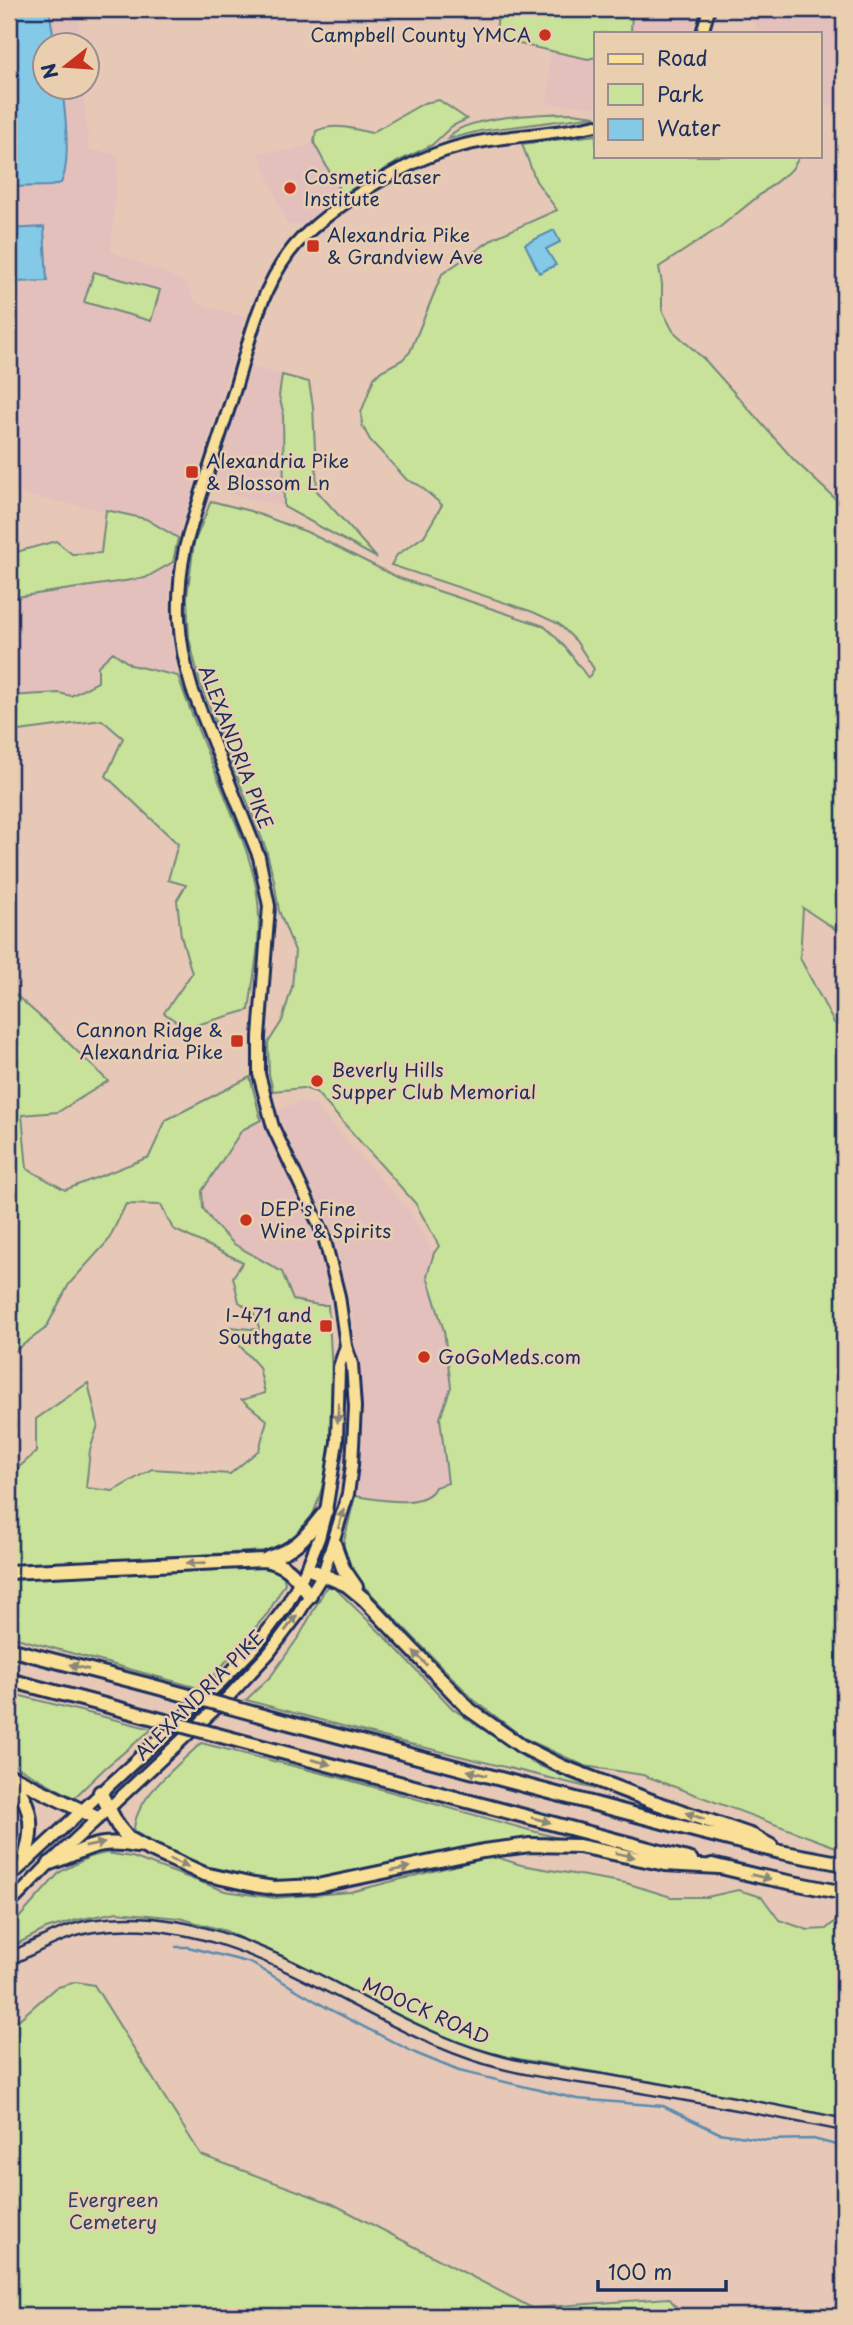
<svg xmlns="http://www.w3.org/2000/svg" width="853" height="2325" font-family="'Playpen Sans',sans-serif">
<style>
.built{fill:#e4c0bd}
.green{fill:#c9e299;stroke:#72887c;stroke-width:2}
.water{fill:#84c9e5;stroke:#5a8baf;stroke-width:2}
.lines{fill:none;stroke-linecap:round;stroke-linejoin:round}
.stream{stroke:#5a8baf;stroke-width:2.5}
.secondary-casing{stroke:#1b2f5e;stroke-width:15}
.primary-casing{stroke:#1b2f5e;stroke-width:16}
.motorway-casing{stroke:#1b2f5e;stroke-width:18}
.secondary{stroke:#e9ceb0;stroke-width:10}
.primary{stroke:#fadf96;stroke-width:10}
.motorway{stroke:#fadf96;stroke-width:12}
.motorway-bridge-casing{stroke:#1b2f5e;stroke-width:18;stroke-linecap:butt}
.motorway-bridge{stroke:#fadf96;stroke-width:12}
.oneway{fill:#8a877a}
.poi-dot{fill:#c8321e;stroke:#e9ceb0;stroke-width:2.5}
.labels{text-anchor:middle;stroke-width:5;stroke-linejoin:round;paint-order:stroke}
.poi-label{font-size:19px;fill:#1b2f5e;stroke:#e9ceb0;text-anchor:start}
.street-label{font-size:19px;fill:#1b2f5e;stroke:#e9ceb0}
.park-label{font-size:19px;fill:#2c4164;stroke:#e9ceb0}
</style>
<rect width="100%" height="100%" fill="#e7c8b6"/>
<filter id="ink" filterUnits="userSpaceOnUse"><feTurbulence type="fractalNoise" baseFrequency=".0143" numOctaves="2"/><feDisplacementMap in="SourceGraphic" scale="14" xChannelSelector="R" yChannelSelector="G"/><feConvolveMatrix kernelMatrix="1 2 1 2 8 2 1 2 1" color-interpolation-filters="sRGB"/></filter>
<g filter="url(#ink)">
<path class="built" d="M9 9H78L81 45 46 46V88H83L89 149 119 155 111 251 186 282 196 303 246 317 178 538 146 519 37 498 9 490Z
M632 9H698L691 33H631Z
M742 9H844V96L830 108 820 97V33H761Z
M550 51 588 59 596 57V107L547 104Z
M314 143 342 195 304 224 287 225 258 152 291 150Z
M249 366 282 375 279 396 283 411 284 507 222 492 214 484Z
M173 562 169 597 170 631 178 676 131 665 71 696 59 693 9 696V598L145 578Z
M301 1102 315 1106 409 1210 434 1253 427 1276 444 1331 451 1388 440 1418 448 1483 422 1500 391 1501 355 1496 364 1417 352 1313 337 1248 324 1212 289 1142 278 1112 284 1106Z
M261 1120 298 1196 316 1240 328 1287V1305H319L293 1300 256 1258 234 1244 215 1225 203 1208 202 1191 242 1130Z
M9 1791 14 1796 21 1808 24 1826 23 1841 9 1862Z"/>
<path class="green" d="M499 9H632L631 33H596V57L588 59 497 39 495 37Z
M439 100 467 119 452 126 432 145 399 161 342 195 314 143 316 131C335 123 351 128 371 133L424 103Z
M572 113 596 116 480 131 448 139C460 115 546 114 572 113Z
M596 135V156H800L792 169 720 227 659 267 662 284V310L673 331 706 361 794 460 844 507V935L803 908 800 958 834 1023 844 1034V1848L833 1846 643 1775 585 1766 524 1738 474 1700 351 1573 343 1555 344 1541 355 1496C376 1499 425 1510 435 1487L448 1483 440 1418 451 1387 444 1331 427 1276 434 1253 439 1246 416 1204 316 1092 303 1088 273 1091 269 1074 268 1043 282 1021 292 987 295 951 279 911 274 880 266 849 200 683 189 638 187 596 194 543 211 501 250 511 307 532 399 578 544 626C563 642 574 659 588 678L594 669 576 641 559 624 533 612 391 565 397 555 424 536 442 505 419 485 407 480 370 440 362 425 361 413 374 378 381 371 402 360 410 352 442 274 496 237 557 210 536 181 522 144Z
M94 272 160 290 151 321 84 302Z
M282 375 309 382 313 407 317 491 377 558 284 507 283 411 279 396Z
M106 510 146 519 178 538 173 562 145 578 9 598V554L56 541 72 554 101 553Z
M113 652 131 665 178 676C192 718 210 759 227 801 239 831 252 861 257 893 263 931 254 972 249 1010L186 1028 164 1013 192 973 181 936 177 900 186 885 168 880 178 844 106 776 123 738 102 720 19 731 9 736V696L59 693 71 696 98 682V666Z
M9 989 53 1028 108 1081 58 1112 22 1115 27 1169 65 1190 149 1157 166 1120 250 1077 261 1120 242 1130 202 1191 203 1208 215 1225 234 1244 282 1272 293 1300 319 1305H328C332 1372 340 1444 315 1509 311 1519 307 1529 299 1537 289 1546 278 1549 265 1551L9 1566V1476L36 1452V1419L88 1383 98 1425 90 1450 86 1488 113 1491 152 1469 230 1474 259 1450 267 1420 242 1400 265 1393 259 1367 232 1337 230 1327 260 1330 253 1312 239 1302 233 1277 243 1262 173 1229 161 1205 126 1204 108 1241 69 1284 46 1328 9 1355Z
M238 1565 272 1567 283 1573 285 1583 268 1613 202 1689 9 1636V1577Z
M329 1586 336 1589 387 1639 453 1709 533 1763 595 1789 402 1742 246 1700 271 1676 300 1635 324 1591Z
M9 1693 152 1729 105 1768 74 1798 9 1762Z
M201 1743 341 1778 565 1840 519 1839 320 1880 276 1882 219 1872 155 1844 134 1831C134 1798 179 1765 201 1743Z
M106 1853 132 1857 225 1891 275 1898 350 1892 493 1856 521 1865 626 1883 671 1897H707L738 1890 762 1897 779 1920 808 1930 826 1929 844 1914V2120L659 2083 507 2057 447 2040 226 1931 179 1918 117 1912 77 1920 46 1929 9 1948V1929L60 1872 89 1857Z
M76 1982 94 1985 201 2155 333 2204 532 2308 669 2298 684 2316H9V2018L16 2022 55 1988Z"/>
<path class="water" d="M9 9H49L55 45 46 46V88H62C65 110 71 163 61 183L51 186 9 187Z
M44 227 47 281 12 282 9 229Z
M554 230 560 242 546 249 556 265 539 273 525 244Z"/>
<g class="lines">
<path class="stream" d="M176 1947H188L251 1963 329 2009 415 2053 459 2071 577 2099 663 2106 719 2133 766 2140 813 2139 844 2147"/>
<defs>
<path id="secondary" d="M9 1959C36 1947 62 1931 92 1926 240 1904 356 2020 489 2059 533 2072 580 2076 625 2084 698 2096 771 2110 844 2125"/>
<path id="primary" d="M702 33 709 9
M9 1878 222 1681 256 1646 286 1606 307 1568 319 1538 326 1511 337 1442 339 1367 346 1346
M9 1905 50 1863 229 1696 269 1653 297 1616 323 1574 348 1494 352 1465 355 1407 352 1364 346 1346 339 1296 323 1233 273 1127 259 1074V1037L269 906 259 857 192 689C177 640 175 599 185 548 199 497 217 446 233 395 248 347 258 294 289 253 318 214 398 166 444 151 493 134 546 137 596 125"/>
<path id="motorway" d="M334 1543 343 1568 356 1587
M268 1558C298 1549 307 1535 326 1511
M307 1568 347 1585 364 1599 470 1710 521 1746 563 1767 654 1802 753 1836 771 1846
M9 1572 264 1560C289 1564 295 1576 310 1596
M9 1649 145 1684
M9 1680 120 1709
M274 1719 697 1831 780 1852 844 1864
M255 1745 691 1860
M9 1775 97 1818
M9 1779C23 1792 32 1811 30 1832 30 1842 26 1851 25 1861
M100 1792 118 1826 128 1838 144 1847 204 1874 254 1885 274 1888 317 1886 483 1851 530 1845 579 1846 665 1864 719 1867
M50 1863C87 1851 92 1838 136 1846
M712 1865 758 1876 844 1893"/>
</defs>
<use href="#secondary" class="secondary-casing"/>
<use href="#primary" class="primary-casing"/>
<use href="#motorway" class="motorway-casing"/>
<use href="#secondary" class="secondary"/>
<use href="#primary" class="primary"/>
<use href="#motorway" class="motorway"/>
<defs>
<path id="motorway-bridge" d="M145 1684 274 1719
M120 1709 255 1745"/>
</defs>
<use href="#motorway-bridge" class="motorway-bridge-casing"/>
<use href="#motorway-bridge" class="motorway-bridge"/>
</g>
<defs><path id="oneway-solid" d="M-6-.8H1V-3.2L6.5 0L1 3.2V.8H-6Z" transform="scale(1.75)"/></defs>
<g class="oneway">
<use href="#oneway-solid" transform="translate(338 1413) rotate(92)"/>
<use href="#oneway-solid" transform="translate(341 1519) rotate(-74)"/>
<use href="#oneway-solid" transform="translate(196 1563) rotate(178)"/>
<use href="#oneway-solid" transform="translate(291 1623) rotate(-53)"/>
<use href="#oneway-solid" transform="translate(420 1658) rotate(-133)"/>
<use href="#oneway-solid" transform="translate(79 1667) rotate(-165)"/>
<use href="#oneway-solid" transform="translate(321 1762) rotate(15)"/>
<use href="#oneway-solid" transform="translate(477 1773) rotate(-165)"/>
<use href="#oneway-solid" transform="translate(695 1816) rotate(-161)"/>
<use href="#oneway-solid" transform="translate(541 1820) rotate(15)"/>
<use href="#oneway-solid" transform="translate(95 1845) rotate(-12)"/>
<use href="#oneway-solid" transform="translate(625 1855) rotate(13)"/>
<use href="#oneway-solid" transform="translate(179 1863) rotate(23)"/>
<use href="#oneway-solid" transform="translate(401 1869) rotate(-12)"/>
<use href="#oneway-solid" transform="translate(761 1877) rotate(13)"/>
</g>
</g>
<g class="poi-dot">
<circle cx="545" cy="35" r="7"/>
<circle cx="290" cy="188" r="7"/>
<rect x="306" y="239" width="14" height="14" rx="3.5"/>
<rect x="185" y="465" width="14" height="14" rx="3.5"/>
<rect x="230" y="1034" width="14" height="14" rx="3.5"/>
<circle cx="317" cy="1081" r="7"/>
<circle cx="246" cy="1220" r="7"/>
<rect x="319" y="1319" width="14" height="14" rx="3.5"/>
<circle cx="424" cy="1357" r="7"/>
</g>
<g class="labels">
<g class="poi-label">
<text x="531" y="42" text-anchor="end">Campbell County YMCA</text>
<text x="304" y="184">Cosmetic Laser<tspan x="304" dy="22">Institute</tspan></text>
<text x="327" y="242">Alexandria Pike<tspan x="327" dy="22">&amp; Grandview Ave</tspan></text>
<text x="206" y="468">Alexandria Pike<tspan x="206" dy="22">&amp; Blossom Ln</tspan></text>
<text x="223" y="1037" text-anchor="end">Cannon Ridge &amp;<tspan x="223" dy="22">Alexandria Pike</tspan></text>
<text x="331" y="1077">Beverly Hills<tspan x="331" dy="22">Supper Club Memorial</tspan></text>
<text x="260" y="1216">DEP's Fine<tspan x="260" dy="22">Wine &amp; Spirits</tspan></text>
<text x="312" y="1322" text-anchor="end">I-471 and<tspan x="312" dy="22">Southgate</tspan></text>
<text x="438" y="1364">GoGoMeds.com</text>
</g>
<g class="street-label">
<text transform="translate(236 747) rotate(69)" y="7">ALEXANDRIA PIKE</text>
<text transform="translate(199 1695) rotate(-45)" y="7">ALEXANDRIA PIKE</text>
<text transform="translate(426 2011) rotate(24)" y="7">MOOCK ROAD</text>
</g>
<g class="park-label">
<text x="113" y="2207">Evergreen<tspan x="113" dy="22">Cemetery</tspan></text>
</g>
</g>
<rect width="853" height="2325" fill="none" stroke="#e9ceb0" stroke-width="35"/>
<rect x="18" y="18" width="818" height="2290" fill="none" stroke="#1b2f5e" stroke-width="2.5" filter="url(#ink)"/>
<rect x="594" y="32" width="228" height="126" fill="#e9ceb0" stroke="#978e8f" stroke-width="2"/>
<rect x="608" y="54" width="35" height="10" fill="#fadf96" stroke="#978e8f" stroke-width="2"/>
<text x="657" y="66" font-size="21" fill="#1b2f5e">Road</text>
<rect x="608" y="84" width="35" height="21" fill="#c9e299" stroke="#978e8f" stroke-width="2"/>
<text x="657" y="102" font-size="21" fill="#1b2f5e">Park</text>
<rect x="608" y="119" width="35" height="21" fill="#84c9e5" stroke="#978e8f" stroke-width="2"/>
<text x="657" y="136" font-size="21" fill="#1b2f5e">Water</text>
<g transform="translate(66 66) rotate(253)"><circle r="33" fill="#e9ceb0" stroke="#978e8f" stroke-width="2"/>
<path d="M0-5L12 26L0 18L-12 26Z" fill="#c8321e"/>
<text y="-10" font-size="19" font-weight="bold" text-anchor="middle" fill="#1b2f5e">N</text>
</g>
<path d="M598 2280v10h128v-10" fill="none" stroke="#1b2f5e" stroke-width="3.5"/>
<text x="608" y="2280" font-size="21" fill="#1b2f5e" stroke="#e9ceb0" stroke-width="5" paint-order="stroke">100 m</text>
</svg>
